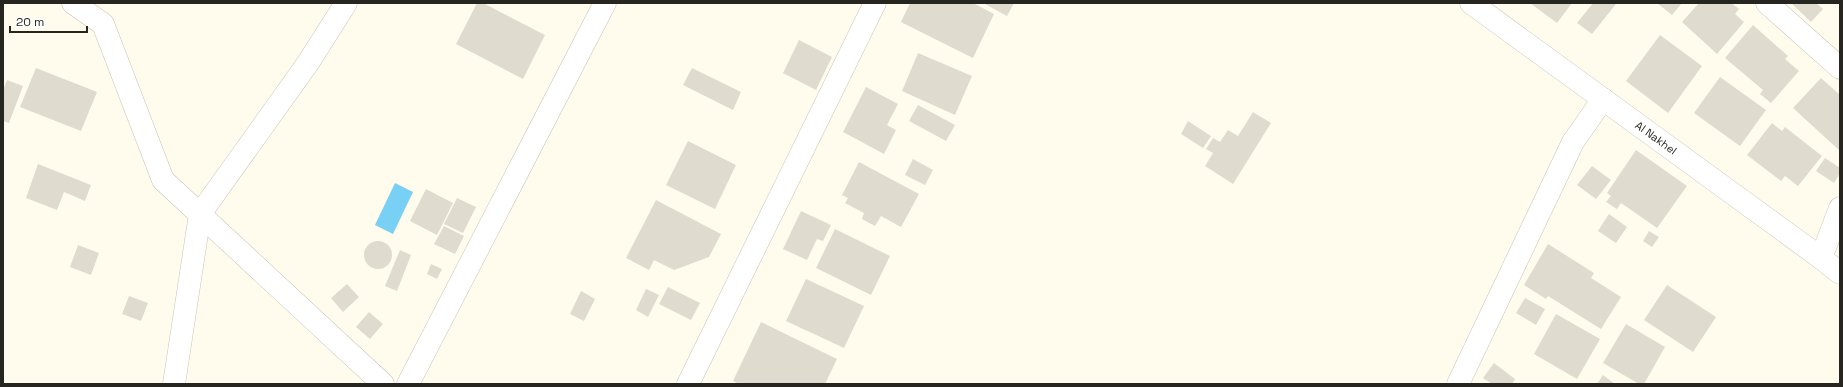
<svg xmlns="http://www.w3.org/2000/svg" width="1843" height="387" font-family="'Space Grotesk',sans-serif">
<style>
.water{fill:#79d0f5}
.building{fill:#dfdccf}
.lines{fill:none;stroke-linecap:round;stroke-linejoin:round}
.minor-casing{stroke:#c7c4b6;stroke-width:23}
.minor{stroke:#fff;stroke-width:22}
.labels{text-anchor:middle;stroke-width:3;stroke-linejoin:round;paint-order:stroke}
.street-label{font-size:11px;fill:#262520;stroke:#fff}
</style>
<rect width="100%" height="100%" fill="#fffcee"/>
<path class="water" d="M395 183 413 192 393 234 375 225Z"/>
<path class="building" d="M477 3H483L545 35 523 79 456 44Z
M910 3H973L994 14 973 58 901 22Z
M983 3H1014L1007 16Z
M1530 3H1572L1557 23Z
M1593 3H1615L1616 4 1592 34 1577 23Z
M1657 3H1682L1672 15Z
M1699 3H1731L1739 9 1735 14 1744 22 1717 54 1682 22Z
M1793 3H1816L1823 9 1811 22 1792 4Z
M1753 25 1788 56 1785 59 1799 71 1771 103 1760 94 1763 90 1725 58Z
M1660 35 1702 66 1668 113 1626 81Z
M799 40 832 57 816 90 783 73Z
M918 53 972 76 955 115 902 91Z
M36 68 97 92 81 131 20 107Z
M692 68 741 92 733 110 683 85Z
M1720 77 1766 110 1740 146 1694 113Z
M1821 78 1840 95V151L1793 108Z
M7 80 23 86 9 123 3 121V90Z
M866 87 898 104 887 125 896 130 884 154 843 132Z
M918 105 955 125 946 141 909 121Z
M1253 112 1271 123 1233 184 1205 166 1213 153 1206 149 1213 138 1220 142 1228 130 1238 136Z
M1188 121 1211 136 1203 148 1181 134Z
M1772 123 1782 131 1785 127 1822 156 1798 186 1785 176 1781 181 1747 155Z
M688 141 736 165 715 209 666 185Z
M1636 150 1687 186 1657 228 1621 203 1617 209 1606 202 1611 196 1607 193Z
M1825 158 1840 168V173L1834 183 1816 171Z
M913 159 933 170 925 185 905 175Z
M859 162 919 194 901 227 881 216 875 226 862 219 864 213 845 203 848 198 842 195Z
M38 164 91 185 85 201 64 192 57 210 26 198Z
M1592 166 1611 180 1596 199 1577 185Z
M426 189 453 203 437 235 410 221Z
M457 198 476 207 463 233 444 224Z
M656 200 721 234 709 257 674 270 654 260 649 270 626 258Z
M801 211 831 225 823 241 817 239 807 260 783 249Z
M1609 214 1627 227 1616 243 1598 231Z
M444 226 464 236 455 254 434 244Z
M835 229 890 256 871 295 816 268Z
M1649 231 1659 237 1652 247 1643 241Z
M364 255a14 14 0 1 1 28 0a14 14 0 1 1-28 0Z
M1548 244 1594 273 1591 278 1621 297 1601 329 1548 296 1546 299 1524 285Z
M78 245 99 253 91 275 70 267Z
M400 250 411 255 397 291 385 286Z
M431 264 442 269 437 279 427 274Z
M806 279 864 306 844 348 786 321Z
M347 284 359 297 343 312 331 298Z
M1667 285 1716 317 1693 352 1644 320Z
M668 287 700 303 691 320 659 304Z
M646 289 659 295 648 317 636 310Z
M581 291 595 299 584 321 570 314Z
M129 296 148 303 141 321 122 314Z
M1525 298 1545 309 1536 325 1516 313Z
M369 312 383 324 370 339 356 327Z
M1556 314 1600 339 1577 379 1534 354Z
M761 322 837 359 825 384H739L733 381Z
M1626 324 1665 347 1644 384H1639L1603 363Z
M1494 363 1515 379 1512 384H1492L1483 378Z
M1603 375 1615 384H1597Z"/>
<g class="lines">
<defs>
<g id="minor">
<path d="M73 3 103 24 163 180 383 384"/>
<path id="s1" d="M1471 3 1821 258 1840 273"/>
<path d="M1767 3 1840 68"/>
<path d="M1821 258 1840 208"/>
<path d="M174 384 200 214 308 63 346 3"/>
<path d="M408 384 605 3"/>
<path d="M688 384 875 3"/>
<path d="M1458 384 1573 142 1603 99"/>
</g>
</defs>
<use href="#minor" class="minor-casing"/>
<use href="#minor" class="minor"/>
</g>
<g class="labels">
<g class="street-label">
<text dy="4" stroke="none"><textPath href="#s1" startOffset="229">Al Nakhel</textPath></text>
</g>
</g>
<rect width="1843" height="387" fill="none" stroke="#262520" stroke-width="8"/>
<path d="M10 26v6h77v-6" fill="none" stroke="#262520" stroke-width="2"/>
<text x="16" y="26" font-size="12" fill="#262520" stroke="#ffffff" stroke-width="3" paint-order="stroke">20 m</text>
</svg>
